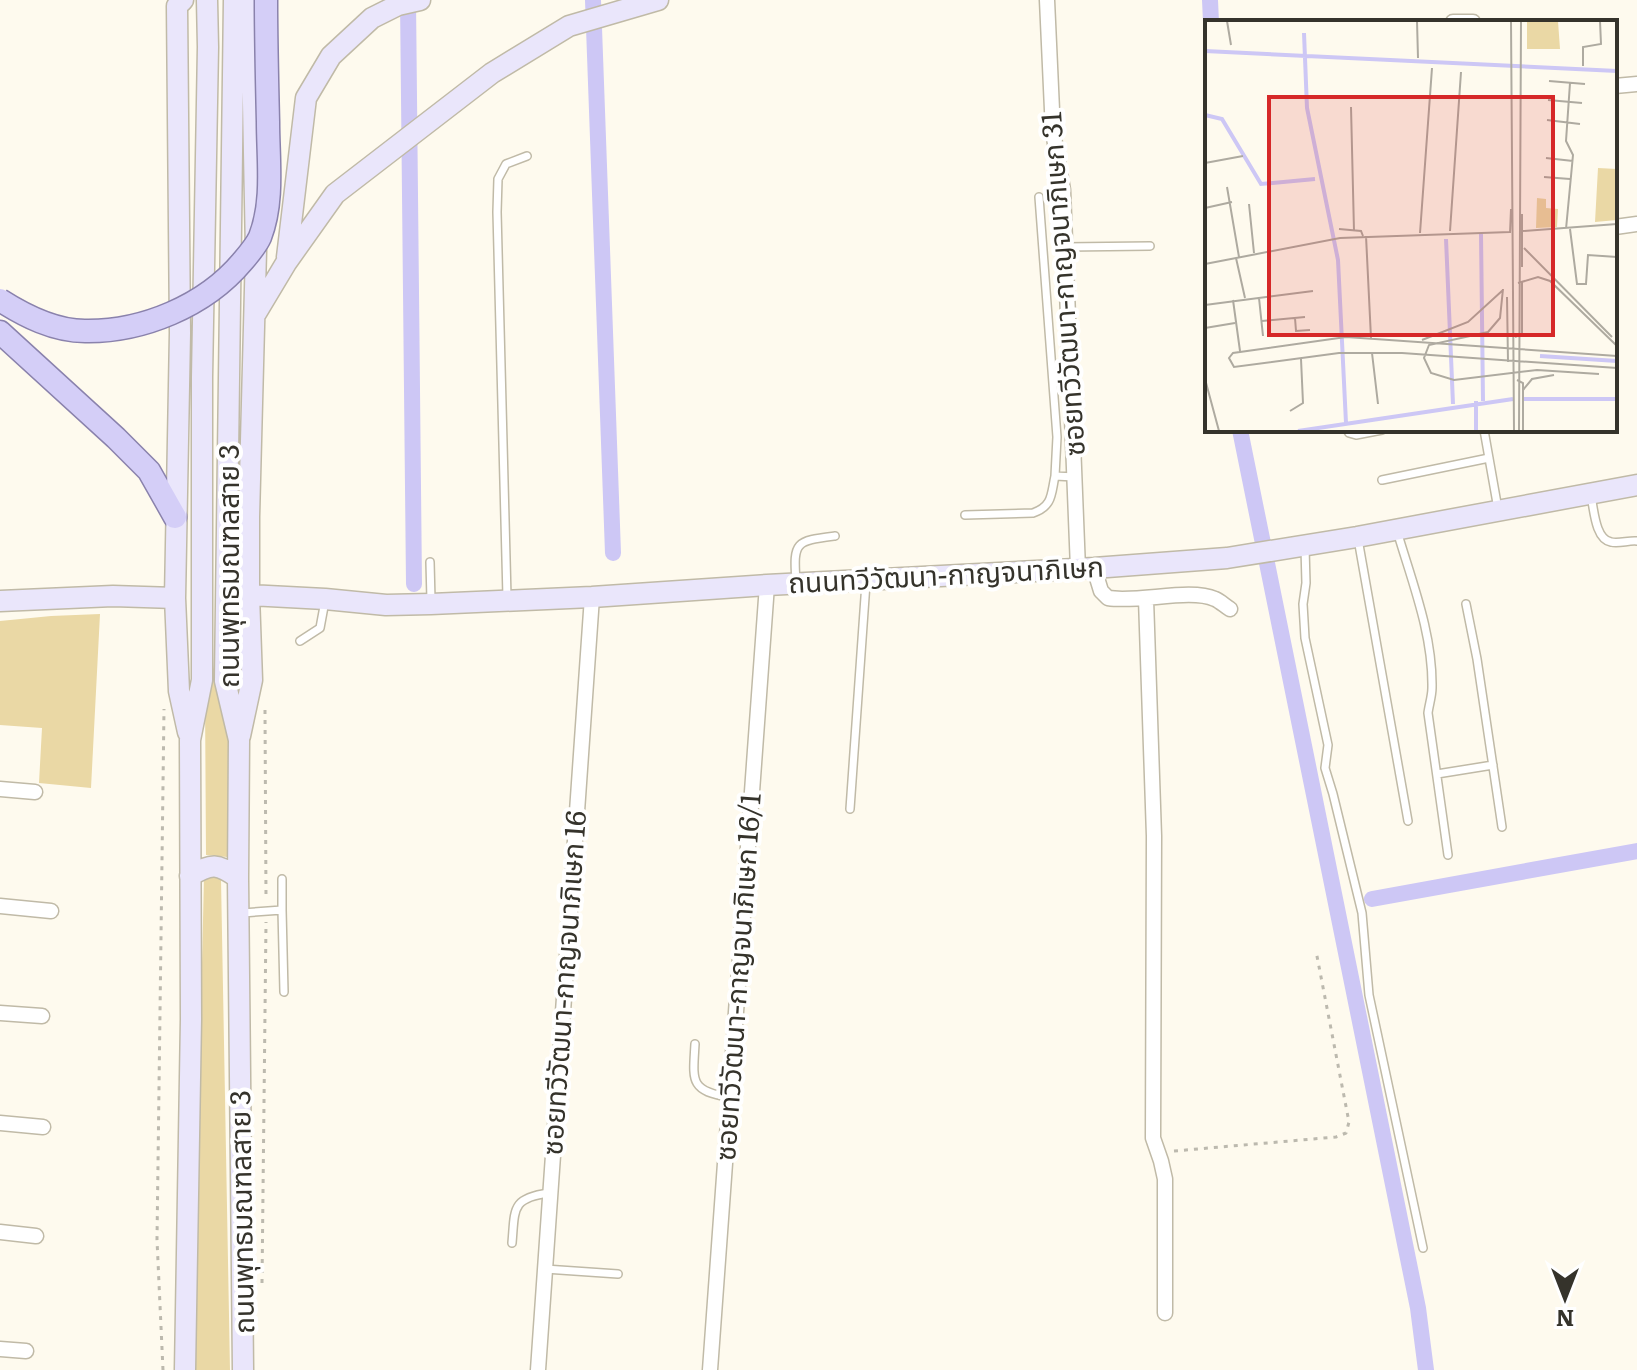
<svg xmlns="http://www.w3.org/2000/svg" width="1637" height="1370" font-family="Literata,'Noto Sans Thai',serif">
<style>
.green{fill:#ead8a5}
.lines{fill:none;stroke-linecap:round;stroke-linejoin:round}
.canal{stroke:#cdc7f5;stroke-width:16}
.lane-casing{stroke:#c0baa7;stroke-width:10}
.street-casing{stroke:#c0baa7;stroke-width:17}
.secondary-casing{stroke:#c0baa7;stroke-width:23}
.primary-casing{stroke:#8a82ac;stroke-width:25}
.path{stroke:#bcb9ae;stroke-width:3;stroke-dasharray:4 6;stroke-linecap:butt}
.lane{stroke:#fff;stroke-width:7}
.street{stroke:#fff;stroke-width:14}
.secondary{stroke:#eae6fb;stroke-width:20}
.primary{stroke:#d4cef7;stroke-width:22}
.primary-bridge-casing{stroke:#8a82ac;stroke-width:25;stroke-linecap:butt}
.primary-bridge{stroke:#d4cef7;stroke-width:22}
.labels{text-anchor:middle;stroke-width:8;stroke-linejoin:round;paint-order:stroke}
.street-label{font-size:28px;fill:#35332b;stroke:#fff}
.inset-river{fill:none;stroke:#cdc7f5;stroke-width:4}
.inset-road{fill:none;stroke:#aeaaa0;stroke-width:2}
.view{fill:#d62828;fill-opacity:0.15;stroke:#d62828;stroke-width:4}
.inset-edge{fill:none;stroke:#35332b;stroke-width:4}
</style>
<rect width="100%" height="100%" fill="#fefaee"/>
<path class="green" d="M100 614 91 788 39 783 42 728 0 725V621L51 616Z
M213 666 229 728 227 857 206 855 205 697Z
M215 872 221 879 230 1370H193C193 1205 201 1041 204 876Z"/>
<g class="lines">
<path class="canal" d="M408 0 414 584
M593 0 613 553
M1210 0 1211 22
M1240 430 1418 1308 1426 1370
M1372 899 1637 851"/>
<defs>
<path id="lane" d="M1039 197 1057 437 1055 476 1075 477
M1066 247 1150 246
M1347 430 1349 433 1356 435 1382 430
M1484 430 1498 509
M1382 480 1489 458
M1591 496C1594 509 1595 539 1611 542 1619 544 1629 540 1637 541
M965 515 1033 513C1053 506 1051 494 1055 476
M1397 531C1412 582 1433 634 1432 688 1432 696 1429 705 1428 713L1448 855
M1358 539 1408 821
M1305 548 1306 583 1303 604 1305 638 1328 745 1325 768 1333 794 1362 913 1369 995 1423 1248
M430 562 431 600
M796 581C793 541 796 541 835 536
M507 597 497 212 498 179 506 164 527 156
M1466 604 1477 659 1502 827
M300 641 320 628 325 601
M1437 774 1493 765
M850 809 866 583
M282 879V910
M242 913 282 910 284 992
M695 1044C693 1080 689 1091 729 1097
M512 1243C515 1209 511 1198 549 1193
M545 1269 618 1274"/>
<path id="street" d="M1047 0 1053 132 1063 190 1078 569
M1453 22H1473
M1615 86 1637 84
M1615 227 1637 224
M1094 568 1101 591 1108 598C1139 603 1190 588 1215 599 1220 601 1225 606 1230 609
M1146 599 1154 836 1153 1138 1161 1161 1165 1179V1313
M0 789 35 792
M0 906 51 911
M0 1013 42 1016
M0 1123 43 1127
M0 1232 36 1236
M0 1349 26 1351
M538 1370 592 597
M710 1370 767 585"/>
<path id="secondary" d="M183 0 177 6 180 333 175 598 179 691 188 732
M234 0 225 681 239 740 238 878 243 1370
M287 257 306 98 331 56 372 18 398 5 420 0
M256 313 286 263 335 194 492 73 569 26 658 0
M249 595 325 599 386 605 431 604 592 597 767 585 1094 568 1227 558 1357 537 1637 485
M0 601 113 596 175 598
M240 736 252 680 249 595V517L256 251 251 4 248 0
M190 876C211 863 218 863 238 878
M185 1370 191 1019 190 740 202 680V377L208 47 207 0"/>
<path id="primary" d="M0 332 116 438 149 471 175 517"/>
</defs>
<use href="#lane" class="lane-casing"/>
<use href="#street" class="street-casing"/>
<use href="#secondary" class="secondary-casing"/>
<use href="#primary" class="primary-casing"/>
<path class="path" d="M265 710 266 899
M1174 1151 1336 1137 1346 1133 1349 1122 1316 951
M262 1283 266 922
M163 1370 157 1240 164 709"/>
<use href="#lane" class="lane"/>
<use href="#street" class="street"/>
<use href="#secondary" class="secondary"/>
<use href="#primary" class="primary"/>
<defs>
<path id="primary-bridge" d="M0 300C25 316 54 331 85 331 142 332 205 306 242 262 248 255 256 246 260 237 274 201 268 160 268 122 267 81 266 41 266 0"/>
</defs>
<use href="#primary-bridge" class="primary-bridge-casing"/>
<use href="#primary-bridge" class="primary-bridge"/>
</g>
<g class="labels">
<g class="street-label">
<text transform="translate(1063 284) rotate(-94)" y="10">ซอยทวีวัฒนา-กาญจนาภิเษก 31</text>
<text transform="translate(229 566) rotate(-90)" y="10">ถนนพุทธมณฑลสาย 3</text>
<text transform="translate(946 575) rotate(-3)" y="10">ถนนทวีวัฒนา-กาญจนาภิเษก</text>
<text transform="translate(738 977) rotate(-86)" y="10">ซอยทวีวัฒนา-กาญจนาภิเษก 16/1</text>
<text transform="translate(564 983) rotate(-86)" y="10">ซอยทวีวัฒนา-กาญจนาภิเษก 16</text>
<text transform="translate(242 1212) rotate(-91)" y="10">ถนนพุทธมณฑลสาย 3</text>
</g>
</g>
<g transform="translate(1205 20)">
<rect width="412" height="412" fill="#fefaee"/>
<path d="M322 1H353L355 29H322ZM393 148 412 149V200L390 202ZM332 178 341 179V188L353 189 352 207 331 208Z" fill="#ead8a5"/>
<path class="inset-river" d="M99 13 102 88 133 240 141 403M0 31 412 51M0 95 17 99 56 164 110 159M276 214 278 381M241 219 248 384M335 336 412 341M317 379H412M271 381V411M93 411 308 379"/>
<path class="inset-road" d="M22 1 26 25M212 1 213 38M306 1 309 411M378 46V27L396 24 395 1M344 61 380 64M343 80 377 83M146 87 149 211M342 100 375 104M341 138 368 141M0 143 38 136M339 157 365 159M22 167 34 237M44 184 49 233M0 188 27 182M317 194V247M134 209 156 211 158 216M361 209 368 135 361 121 365 63M365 209 372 264H381L383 235 412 237M245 211 256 52M318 211 412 204M215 213 227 48M305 213 306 189M161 216 166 318M319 228 407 317M31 238 40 278M0 244 135 218 305 212M313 263 333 257 345 261 412 326M298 269 295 298 283 312 224 325 219 338 226 353 249 360 332 350 394 354M302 277 303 342M54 278 58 316M28 280 35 331M0 285 108 271M90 298 91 311 105 310M57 301 100 297M0 308 30 303M310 317 317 314V262M217 320 263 302 298 270M167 333 173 384M412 336 141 317 28 333 24 338 29 347 134 333H197L412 348M0 359 14 411M312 360 318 363V411M318 370 327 359 349 355M85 391 98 383 96 339M314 411 316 1"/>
<path class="view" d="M64 77H348V315H64Z"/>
<rect width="412" height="412" class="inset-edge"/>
</g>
<g transform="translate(1565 1298) rotate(180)" stroke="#ffffff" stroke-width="6" paint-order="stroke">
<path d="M0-6L14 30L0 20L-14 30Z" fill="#35332b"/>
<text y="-12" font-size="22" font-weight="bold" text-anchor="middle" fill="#35332b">N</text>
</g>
</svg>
